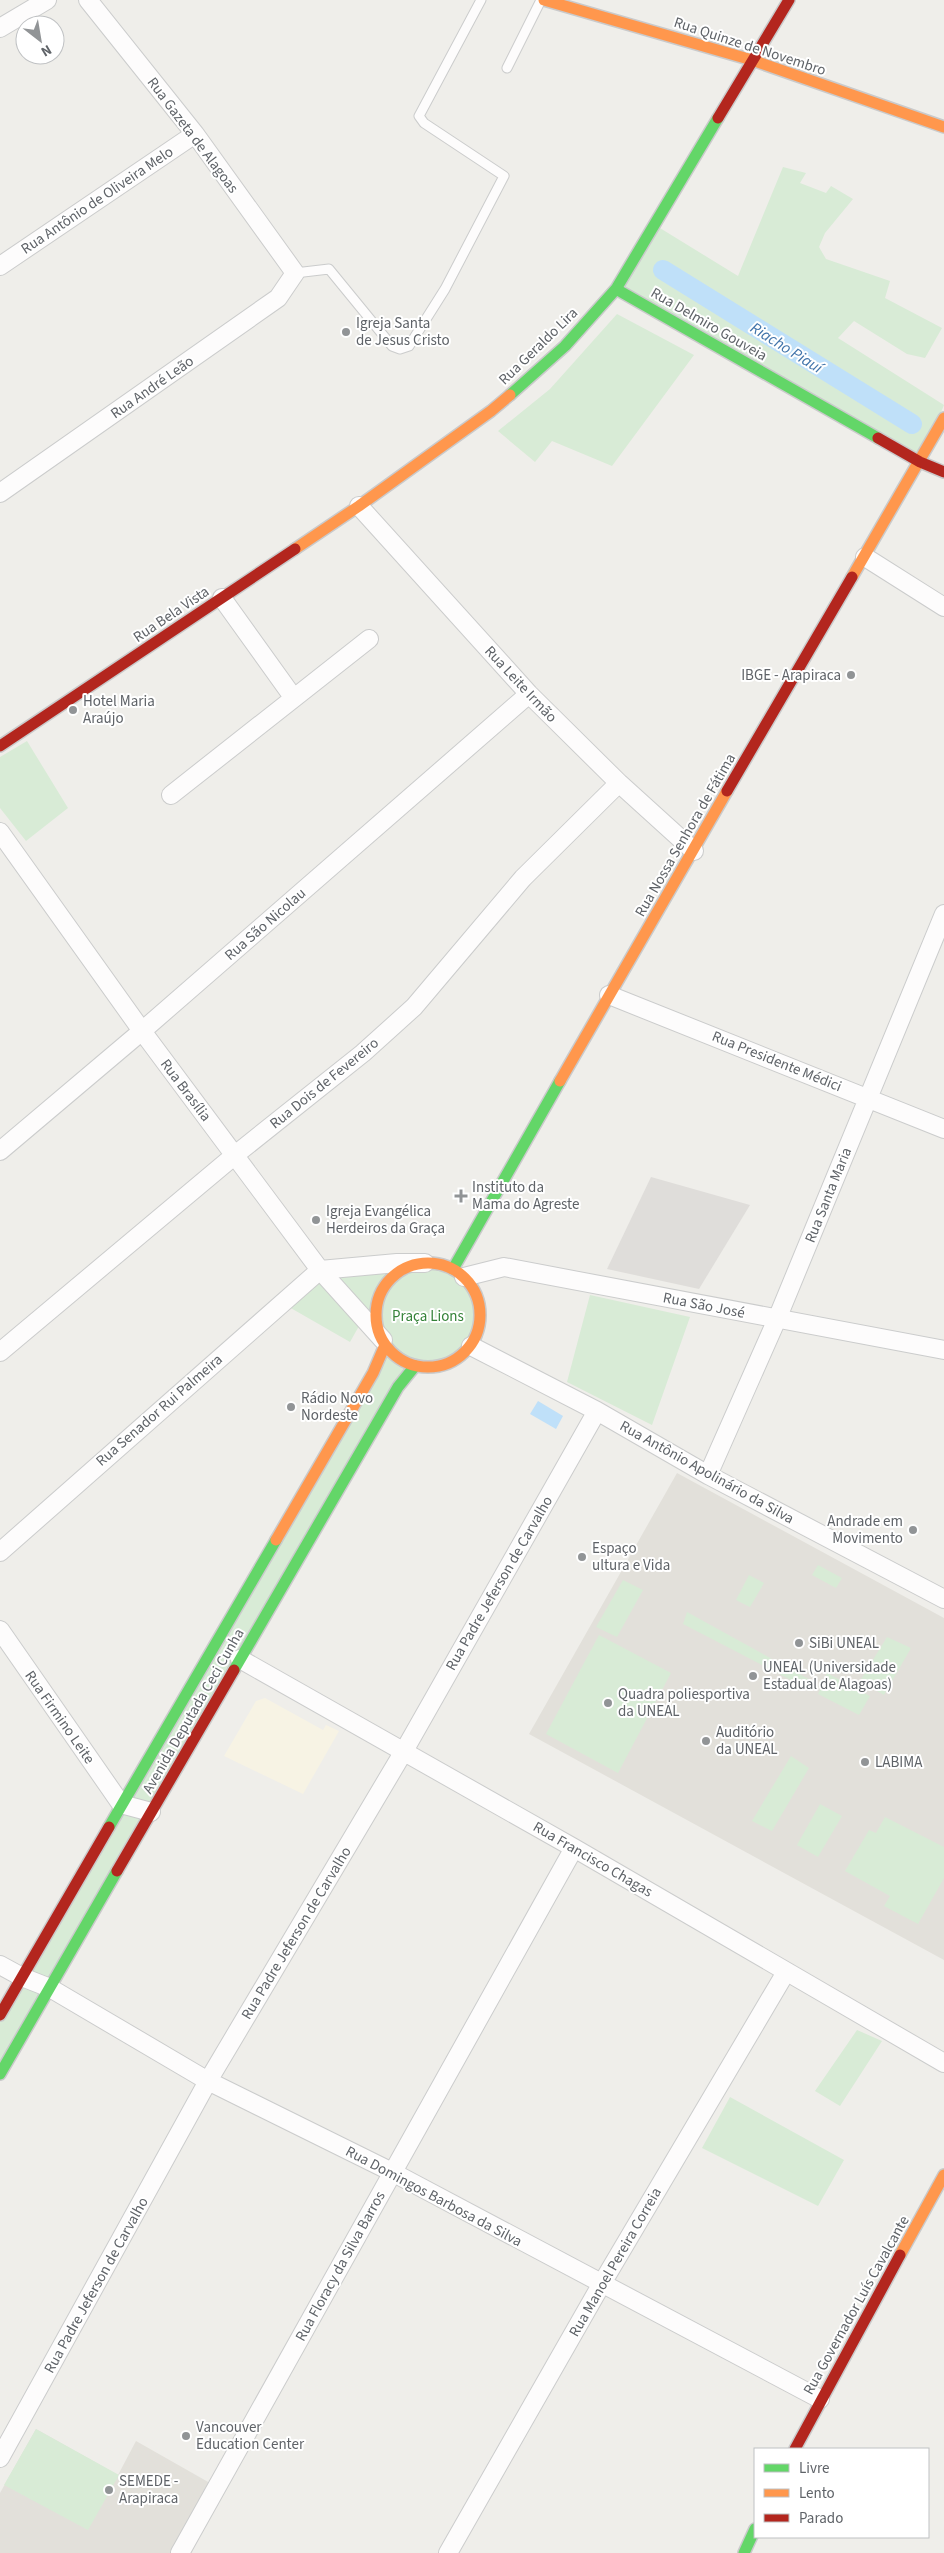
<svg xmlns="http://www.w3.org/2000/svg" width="944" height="2553" font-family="'Source Sans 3',sans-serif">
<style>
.commercial{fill:#f7f3e4}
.industrial{fill:#dfddda}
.education{fill:#e2e0da}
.green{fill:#d8ebd6}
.water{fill:#bfe0f9}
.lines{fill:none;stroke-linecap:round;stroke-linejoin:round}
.canal{stroke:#bfe0f9;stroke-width:20}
.lane-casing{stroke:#cbcccc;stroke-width:11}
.street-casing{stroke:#cbcccc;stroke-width:20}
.fast-casing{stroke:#cacacb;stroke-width:14}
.slow-casing{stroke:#cacacb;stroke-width:14}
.jam-casing{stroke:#cacacb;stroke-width:14}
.lane{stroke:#fdfcfc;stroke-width:9}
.street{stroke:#fdfcfc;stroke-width:18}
.fast{stroke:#63d668;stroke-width:11}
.slow{stroke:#ff974d;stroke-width:11}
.jam{stroke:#b3261e;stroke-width:11}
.poi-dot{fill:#919496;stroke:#fff;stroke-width:2}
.labels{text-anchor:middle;stroke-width:4;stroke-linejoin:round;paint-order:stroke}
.street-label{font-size:15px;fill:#5f6368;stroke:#fff}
.poi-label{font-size:15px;fill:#5f6368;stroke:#fff;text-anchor:start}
.park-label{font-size:15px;fill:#348238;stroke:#fff}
.water-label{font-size:16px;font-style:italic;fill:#4174aa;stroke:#fff}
</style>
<rect width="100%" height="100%" fill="#efeeea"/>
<path class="commercial" d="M265 1698 323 1730 326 1725 339 1731 303 1794 224 1756 256 1701Z"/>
<path class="industrial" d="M651 1177 750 1205 699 1289 607 1269Z"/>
<path class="education" d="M677 1473 944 1618V1960L529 1734Z
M36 2429 118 2475 136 2441 217 2487 180 2553H0V2493Z"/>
<path class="green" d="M783 167 806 173 800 183 826 193 831 186 853 199 825 233 819 247 826 259 890 281 885 298 942 328 925 358 907 354 854 321 838 338 944 405 920 462 616 289 655 225 738 276Z
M617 314 694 355 612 466 552 441 535 462 498 431 550 389Z
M27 741 68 808 26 841 0 808V757Z
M425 1263C499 1269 493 1361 435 1367 428 1367 421 1366 415 1366L0 2074V2015L385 1345 363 1319 350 1342 282 1303 320 1270Z
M590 1295 690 1317 652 1425 567 1382Z
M818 1565 842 1578 836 1588 812 1575Z
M749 1575 764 1583 750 1607 736 1600Z
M623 1580 643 1590 617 1637 596 1627Z
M687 1612 812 1681 808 1689 683 1624Z
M599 1635 671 1673 618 1773 546 1734Z
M887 1637 911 1648 884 1695 860 1681Z
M827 1673 870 1696 859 1715 818 1694Z
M791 1756 809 1768 772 1831 752 1821Z
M820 1804 842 1816 818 1857 797 1845Z
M885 1817 944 1847V1878L918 1924 884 1906 890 1896 845 1871 869 1830 876 1833Z
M857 2030 882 2041 840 2106 815 2091Z
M730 2097 844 2160 818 2206 702 2148Z
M36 2429 119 2475 88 2530 4 2485Z"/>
<path class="water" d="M538 1401 563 1416 556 1429 530 1414Z"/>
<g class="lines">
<path class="canal" d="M663 270 912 424"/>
<defs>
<path id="lane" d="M507 68 541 0
M295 273 329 269 392 346 400 349 409 346 445 289 504 176 424 123 419 116 481 0"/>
<path id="street" d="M0 28 47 0
M0 266 195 134
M0 493 278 298 295 273 195 134 88 0
M359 506 529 694 619 783 694 851
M865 557 944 607
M222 598 293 697
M171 795 369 639
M0 832 142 1031 320 1270 383 1340
M609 995 944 1129
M0 1151 142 1031 529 694
M320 1270 397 1263H425
M464 1277 504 1267 944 1350
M471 1346 597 1411 708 1475 944 1599
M0 1352 235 1155 363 1053 414 1007 523 878 619 783
M708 1475 777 1319 944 914
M0 1552 320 1270
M0 1630 121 1804 151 1812
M240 1659 574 1848 944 2063
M0 1965 22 1977 50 1988 208 2081 392 2172 820 2399
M0 2458 208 2081 404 1751 597 1411
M180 2553 574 1848
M448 2553 601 2285 786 1972"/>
<path id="fast" d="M616 289 878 438
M510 395 565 346 616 289 718 118
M453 1269 560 1081
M234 1670 398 1387 415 1366
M109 1827 276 1540
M0 2074 117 1871
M744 2553 755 2529"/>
<path id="slow" d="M544 0 752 60 944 127
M295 549 359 506 491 411 510 395
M852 577 944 418
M560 1081 727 791
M376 1315a52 52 0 1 1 104 0a52 52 0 1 1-104 0Z
M276 1540 373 1373 385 1345
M900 2255 944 2175"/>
<path id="jam" d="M718 118 789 0
M878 438 920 462 944 472
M0 746 295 549
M727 791 852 577
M117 1871 234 1670
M0 2015 109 1827
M795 2449 900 2255"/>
</defs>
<use href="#lane" class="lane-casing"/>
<use href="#street" class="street-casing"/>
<use href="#fast" class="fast-casing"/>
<use href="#slow" class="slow-casing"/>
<use href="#jam" class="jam-casing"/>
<use href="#lane" class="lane"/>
<use href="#street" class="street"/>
<use href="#fast" class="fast"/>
<use href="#slow" class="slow"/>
<use href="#jam" class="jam"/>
</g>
<g class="poi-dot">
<circle cx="346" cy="332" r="5"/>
<circle cx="851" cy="675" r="5"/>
<circle cx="73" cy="710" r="5"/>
<path d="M458.5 1188.5h5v5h5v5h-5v5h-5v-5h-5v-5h5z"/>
<circle cx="316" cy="1220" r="5"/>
<circle cx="291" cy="1407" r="5"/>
<circle cx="913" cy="1530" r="5"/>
<circle cx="582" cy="1557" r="5"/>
<circle cx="799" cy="1643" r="5"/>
<circle cx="753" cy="1676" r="5"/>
<circle cx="608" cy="1703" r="5"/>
<circle cx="706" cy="1741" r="5"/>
<circle cx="865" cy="1762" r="5"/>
<circle cx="186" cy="2436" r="5"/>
<circle cx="109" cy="2490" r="5"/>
</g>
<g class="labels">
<g class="street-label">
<text transform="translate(750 46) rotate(18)" y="5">Rua Quinze de Novembro</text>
<text transform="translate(193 135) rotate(53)" y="5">Rua Gazeta de Alagoas</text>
<text transform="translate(97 200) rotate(-34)" y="5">Rua Antônio de Oliveira Melo</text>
<text transform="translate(709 324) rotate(30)" y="5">Rua Delmiro Gouveia</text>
<text transform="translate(538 346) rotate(-44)" y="5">Rua Geraldo Lira</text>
<text transform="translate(152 387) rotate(-35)" y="5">Rua André Leão</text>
<text transform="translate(171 614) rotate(-34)" y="5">Rua Bela Vista</text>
<text transform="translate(521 684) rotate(47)" y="5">Rua Leite Irmão</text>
<text transform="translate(685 835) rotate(-60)" y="5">Rua Nossa Senhora de Fátima</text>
<text transform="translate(265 924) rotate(-41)" y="5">Rua São Nicolau</text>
<text transform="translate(777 1061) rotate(22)" y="5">Rua Presidente Médici</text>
<text transform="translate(324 1083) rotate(-39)" y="5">Rua Dois de Fevereiro</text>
<text transform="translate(186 1090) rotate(53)" y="5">Rua Brasília</text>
<text transform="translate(828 1195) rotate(-68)" y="5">Rua Santa Maria</text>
<text transform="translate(704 1305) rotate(11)" y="5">Rua São José</text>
<text transform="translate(159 1410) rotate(-41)" y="5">Rua Senador Rui Palmeira</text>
<text transform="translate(707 1472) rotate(29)" y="5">Rua Antônio Apolinário da Silva</text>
<text transform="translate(499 1583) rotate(-60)" y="5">Rua Padre Jeferson de Carvalho</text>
<text transform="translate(193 1711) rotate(-60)" y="5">Avenida Deputada Ceci Cunha</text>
<text transform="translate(60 1717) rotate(55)" y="5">Rua Firmino Leite</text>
<text transform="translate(593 1859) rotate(30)" y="5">Rua Francisco Chagas</text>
<text transform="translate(296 1933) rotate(-59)" y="5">Rua Padre Jeferson de Carvalho</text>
<text transform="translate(434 2196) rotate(28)" y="5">Rua Domingos Barbosa da Silva</text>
<text transform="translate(615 2262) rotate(-60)" y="5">Rua Manoel Pereira Correia</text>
<text transform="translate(340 2266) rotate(-61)" y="5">Rua Floracy da Silva Barros</text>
<text transform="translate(96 2285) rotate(-61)" y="5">Rua Padre Jeferson de Carvalho</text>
<text transform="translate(856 2305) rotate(-61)" y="5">Rua Governador Luís Cavalcante</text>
</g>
<g class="poi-label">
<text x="356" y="328">Igreja Santa<tspan x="356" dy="17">de Jesus Cristo</tspan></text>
<text x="841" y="680" text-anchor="end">IBGE - Arapiraca</text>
<text x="83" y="706">Hotel Maria<tspan x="83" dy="17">Araújo</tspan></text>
<text x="472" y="1192">Instituto da<tspan x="472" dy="17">Mama do Agreste</tspan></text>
<text x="326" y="1216">Igreja Evangélica<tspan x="326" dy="17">Herdeiros da Graça</tspan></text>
<text x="301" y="1403">Rádio Novo<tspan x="301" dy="17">Nordeste</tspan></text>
<text x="903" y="1526" text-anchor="end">Andrade em<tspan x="903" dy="17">Movimento</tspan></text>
<text x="592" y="1553">Espaço<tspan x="592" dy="17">ultura e Vida</tspan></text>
<text x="809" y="1648">SiBi UNEAL</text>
<text x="763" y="1672">UNEAL (Universidade<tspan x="763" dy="17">Estadual de Alagoas)</tspan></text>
<text x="618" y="1699">Quadra poliesportiva<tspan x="618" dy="17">da UNEAL</tspan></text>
<text x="716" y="1737">Auditório<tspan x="716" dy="17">da UNEAL</tspan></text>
<text x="875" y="1767">LABIMA</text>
<text x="196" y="2432">Vancouver<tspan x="196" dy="17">Education Center</tspan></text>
<text x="119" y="2486">SEMEDE -<tspan x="119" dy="17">Arapiraca</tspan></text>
</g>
<g class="park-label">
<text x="428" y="1321">Praça Lions</text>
</g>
<g class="water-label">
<text transform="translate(787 347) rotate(32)" y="6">Riacho Piauí</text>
</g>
</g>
<rect x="754" y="2448" width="175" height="90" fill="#ffffff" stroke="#bfc1c3"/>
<rect x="764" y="2464" width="25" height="8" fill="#63d668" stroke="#bfc1c3"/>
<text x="799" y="2473" font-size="15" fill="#5f6368">Livre</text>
<rect x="764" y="2489" width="25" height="8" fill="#ff974d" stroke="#bfc1c3"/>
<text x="799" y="2498" font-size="15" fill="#5f6368">Lento</text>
<rect x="764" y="2514" width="25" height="8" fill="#b3261e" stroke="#bfc1c3"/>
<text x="799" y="2523" font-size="15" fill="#5f6368">Parado</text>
<g transform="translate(40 40) rotate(149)"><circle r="24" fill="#ffffff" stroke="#bfc1c3"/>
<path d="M0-4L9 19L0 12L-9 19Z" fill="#919496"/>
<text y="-8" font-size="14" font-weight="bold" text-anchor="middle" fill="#5f6368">N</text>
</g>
</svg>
